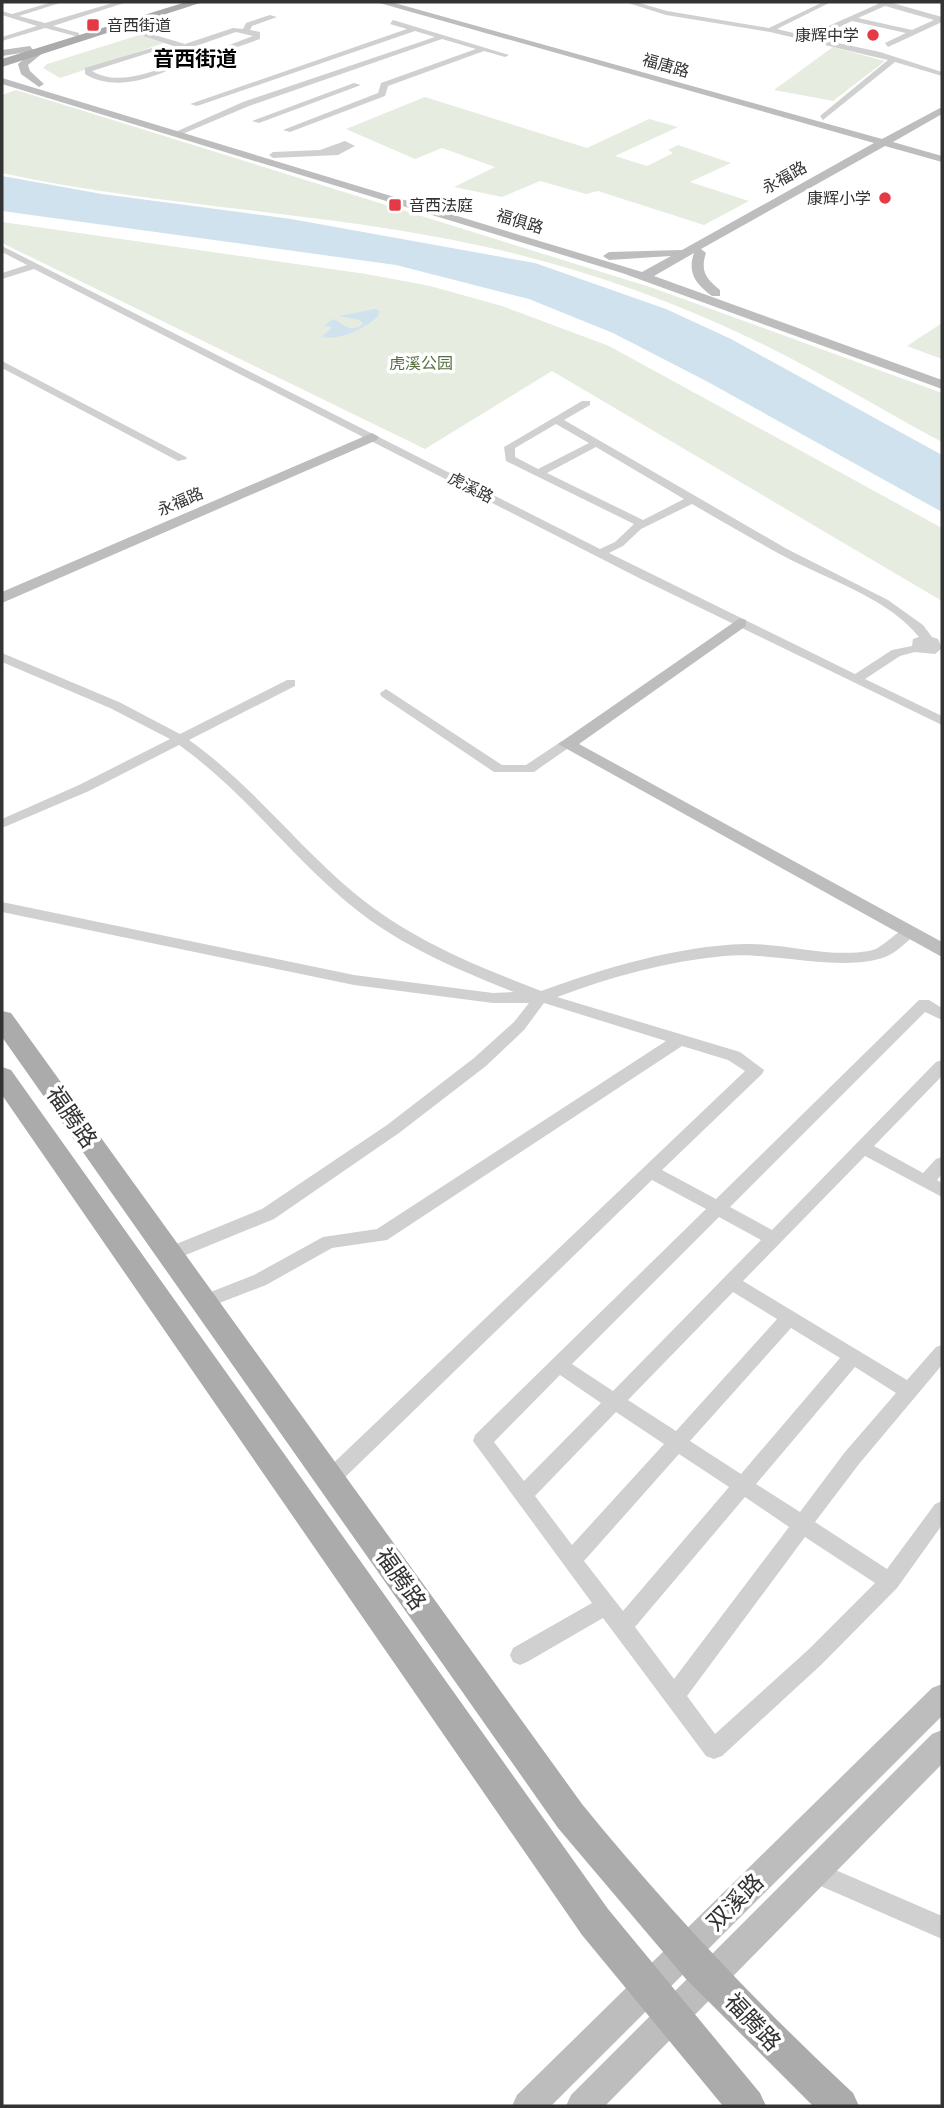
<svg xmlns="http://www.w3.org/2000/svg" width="944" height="2108" font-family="Arial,'Noto Sans SC',sans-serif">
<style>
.green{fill:#e6ecdf}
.water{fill:#cfe2ee}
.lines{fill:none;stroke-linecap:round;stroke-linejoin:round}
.street{fill:#d0d0d0;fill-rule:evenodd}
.secondary{fill:#bdbdbd;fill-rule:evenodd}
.primary{fill:#ababab;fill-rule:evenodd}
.poi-dot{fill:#e63946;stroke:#fff;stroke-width:2.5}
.labels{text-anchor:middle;stroke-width:7;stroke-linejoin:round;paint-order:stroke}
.far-poi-label{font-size:16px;fill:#333;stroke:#fff;text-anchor:start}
.far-street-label{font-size:16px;fill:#333;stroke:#fff}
.far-park-label{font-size:16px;fill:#56703f;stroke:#fff}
.far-district-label{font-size:21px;font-weight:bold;fill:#000;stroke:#fff}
.near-street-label{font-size:23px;fill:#333;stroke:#fff}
</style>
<rect width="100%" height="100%" fill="#fff"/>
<path class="green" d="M139 35 164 43 60 78 43 68 47 64Z
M833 47 885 61 833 101 774 90Z
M16 90 653 288 942 393V442C878 408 817 370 752 339 664 297 572 265 477 245 320 211 158 207 2 173V95Z
M425 97 587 148 649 119 678 127 615 156 647 166 673 153 668 150 678 145 731 163 690 182 749 201 704 225 598 191 586 194 540 181 502 197 454 187 495 167 442 148 415 159 346 129Z
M2 222 366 274 430 286 502 306 609 346 942 528V601L552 371 425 449 2 243Z
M942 323V359L907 346Z"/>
<path class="water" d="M2 176 102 194 291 219 535 263 666 309 731 339 942 455V512L708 382 613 333 529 299 396 265 2 211Z
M375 309 379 311V315C367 328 339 341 322 337L332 327 324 326 333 319C342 322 349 335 363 324L360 320 339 316Z"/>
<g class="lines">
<path class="street" d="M52 2H63L19 16 45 23 116 2H127L53 26 79 33V37L45 28 2 41V37L37 26 2 15V11L12 14Z
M625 2H636L667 11 769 28 823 2H831L777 29 806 36 878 4 876 2H889L942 17V22L888 47 885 43 906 33 852 21 833 30 846 32 860 27V31C844 38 830 31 815 38L880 52 942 72V76L895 62 823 120 820 116 888 60 770 32 666 15ZM885 6 934 20 912 30 858 18Z
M270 15 277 17 252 26 250 30 260 32V39L223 52 227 59C209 73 199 66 180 67 174 67 165 72 159 74 135 83 108 88 85 74V68L155 47V51L92 71C117 86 148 73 174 64L171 62 177 53 189 51 118 28V24L185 44 233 28 243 29 246 23ZM236 32 253 36 216 50 193 47ZM197 53 215 54 219 57 200 65 179 61 183 57Z
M393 20 509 55 505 57 484 51 388 86 385 96 290 132 283 130 378 93 381 83 476 49 442 39 249 106 180 135 173 133 243 102 435 37 415 31 197 106 190 104 407 29 390 24Z
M354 83 361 85 259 123 252 121Z
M345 141 355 146 338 155 273 158 269 155 273 152 320 150Z
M2 246 600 549 615 542 634 524 506 461 504 447 582 401H590V405L564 420 787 549 888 600 923 625 932 637 938 639 942 648 935 654 915 652 900 656 865 679 942 716V725L641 579 34 269 2 279V273L27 265 2 252ZM556 424 589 443 538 469 515 457V448ZM596 447 684 499 643 520 547 473ZM692 504C725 523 757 542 791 560 831 580 891 601 919 637L913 639 912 646 892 650 855 674 609 553 623 546 641 529Z
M2 361 186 457 187 459 178 461 2 368Z
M2 653 119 702 180 734 287 680H295V686L189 740C251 784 296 844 353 892 409 939 474 965 541 991 605 968 676 946 745 944 786 943 828 958 869 951 886 949 898 924 915 929L917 932 915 935C905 943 896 953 885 957 843 973 772 951 724 956 667 961 611 977 557 997L740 1052 764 1070 762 1074 662 1170 716 1199 919 1000H929L942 1008V1020L925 1012 730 1207 772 1230 936 1062 942 1060V1076L874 1146 923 1173 936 1159 942 1157V1174L937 1180 942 1183V1197L865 1156 743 1281 907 1380 936 1347 942 1345V1365L859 1464 815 1522 887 1569 935 1504 942 1501V1525L897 1588 822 1664 722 1756 714 1759 706 1756 603 1618 527 1662 520 1665 513 1662 510 1655 513 1648 592 1603 473 1441 475 1435 706 1209 652 1180 337 1485 330 1487 323 1485 320 1479 323 1473 745 1071 728 1060 682 1046 387 1240 332 1248 266 1285 204 1309 198 1307 195 1302 198 1297 254 1275 323 1237 377 1229 666 1041 544 1003 524 1030 486 1066 399 1133 274 1219 176 1259 170 1261 164 1259 161 1254 164 1249 262 1209 387 1125 474 1058 514 1022 529 1003H493L354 985 2 912V902L354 975 493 993 514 992C453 968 392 942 342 898 285 849 241 789 179 745L89 791 2 828V819L79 785 170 739 110 708 2 662ZM719 1217 761 1240 613 1391 572 1364ZM733 1292 777 1319 676 1431 628 1400ZM791 1328 840 1358 741 1474 690 1441ZM855 1367 896 1393 845 1452 800 1512 756 1484ZM560 1375 601 1403 524 1481 494 1442ZM616 1412 664 1444 572 1545 535 1496ZM679 1454 729 1487 623 1611 584 1561ZM745 1497 789 1527 674 1679 635 1627ZM805 1537 875 1583 808 1650 715 1734 687 1696Z
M386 689 502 765H526L562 741 567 740 574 744 534 772H494L381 696 380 693Z
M817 1862 942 1916V1939L809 1881 806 1873 809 1865Z"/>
<path class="secondary" d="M376 2H391L882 139 942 107V114L893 142 942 156V162L885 146 701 249 706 253C700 271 706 279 720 290V296H712C696 284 687 273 694 253L654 276 942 380V389L622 273 2 84V78L642 272 671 256 609 260 603 256 609 252 682 250 874 143Z
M30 46 34 51 2 56V50Z
M35 50 44 52 28 65 30 71 44 84 39 87 21 74 18 64Z
M372 433 379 437 377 440 2 603V592Z
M740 618 746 620V626L579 744 942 942V957L558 744Z
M942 1684V1716L551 2106H512L517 2095 932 1688Z
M942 1730V1764L605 2106H566L571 2095 932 1734Z"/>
<path class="primary" d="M186 2H203L2 67V59Z
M2 1011 11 1013 582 1804C666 1907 756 2003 853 2093L859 2106H813L686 1979 558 1828 2 1037Z
M2 1067 11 1070 608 1909 760 2093 766 2106H723L582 1935 2 1095Z"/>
</g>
<g class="poi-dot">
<rect x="86" y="18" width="14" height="14" rx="3.5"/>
<circle cx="873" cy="35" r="7"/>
<circle cx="885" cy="198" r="7"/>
<rect x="388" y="198" width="14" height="14" rx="3.5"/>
</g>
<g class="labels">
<g class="far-poi-label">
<text x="107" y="31">音西街道</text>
<text x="859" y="41" text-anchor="end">康辉中学</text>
<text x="871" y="204" text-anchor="end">康辉小学</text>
<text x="409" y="211">音西法庭</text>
</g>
<g class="far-street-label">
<text transform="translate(666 65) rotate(16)" y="6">福唐路</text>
<text transform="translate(784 177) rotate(-29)" y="6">永福路</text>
<text transform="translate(520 221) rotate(17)" y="6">福俱路</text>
<text transform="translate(471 487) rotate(27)" y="6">虎溪路</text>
<text transform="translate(180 501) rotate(-23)" y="6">永福路</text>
</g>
<g class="far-park-label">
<text x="421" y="369">虎溪公园</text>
</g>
<g class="far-district-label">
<text x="195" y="66">音西街道</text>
</g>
<g class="near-street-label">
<text transform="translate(72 1117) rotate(55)" y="8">福腾路</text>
<text transform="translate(401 1579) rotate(55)" y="8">福腾路</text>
<text transform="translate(735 1902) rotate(-45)" y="8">双溪路</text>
<text transform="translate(753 2022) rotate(47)" y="8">福腾路</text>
</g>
</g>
<rect width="944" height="2108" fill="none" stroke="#333333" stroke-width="7"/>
</svg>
